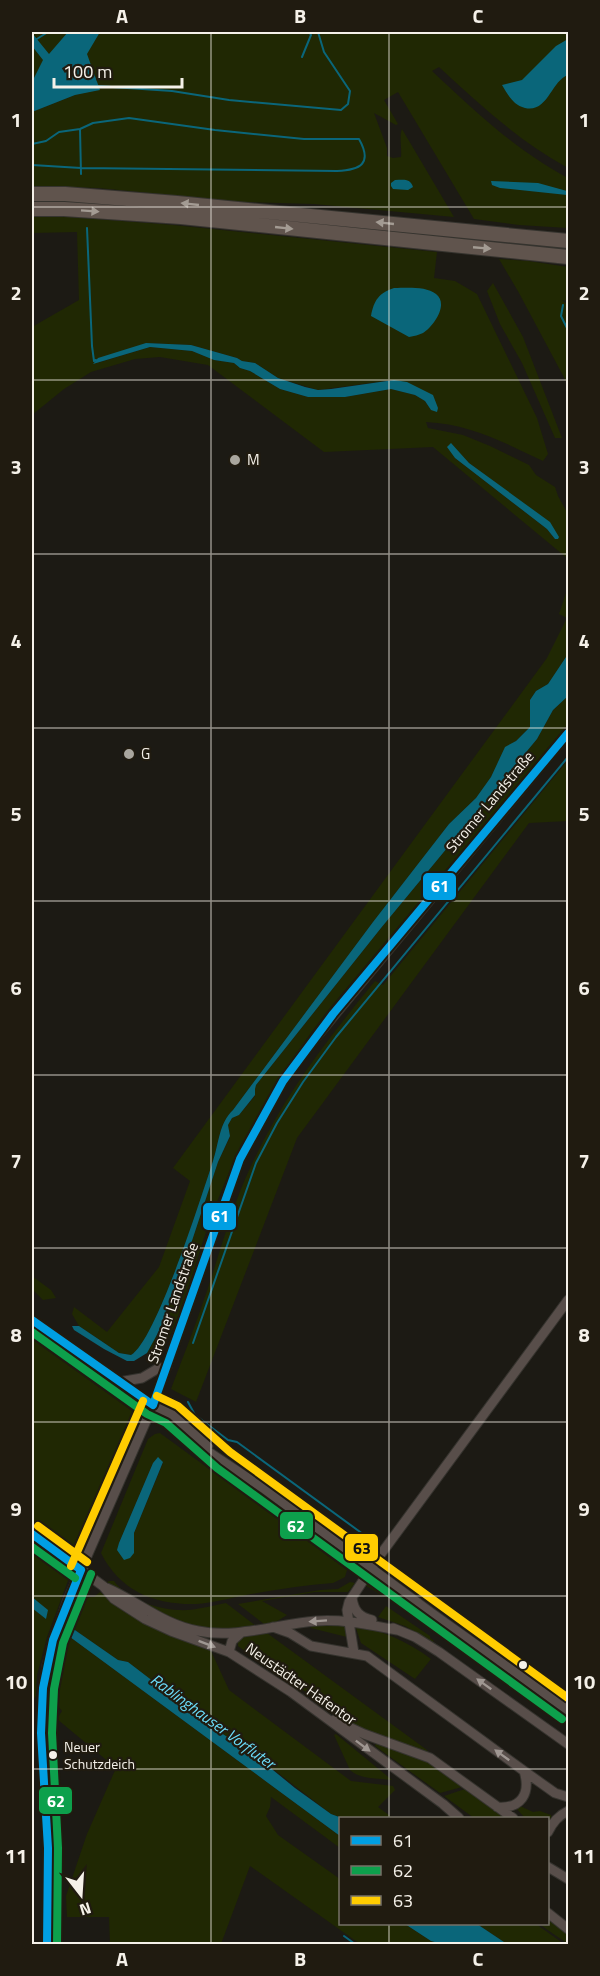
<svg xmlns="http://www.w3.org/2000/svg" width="600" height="1976" font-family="'Titillium Web',sans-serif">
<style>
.green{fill:#202803;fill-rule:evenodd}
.water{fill:#0a667a}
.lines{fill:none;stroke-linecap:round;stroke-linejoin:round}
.stream{stroke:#0a667a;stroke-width:2}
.minor-casing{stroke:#35332e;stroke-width:11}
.highway-casing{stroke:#35332e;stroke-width:16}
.minor{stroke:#584e4a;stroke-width:9}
.highway{stroke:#60544d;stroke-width:14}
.bus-1-casing{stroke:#201b10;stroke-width:12}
.bus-2-casing{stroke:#201b10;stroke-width:12}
.bus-3-casing{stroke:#201b10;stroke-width:12}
.bus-1{stroke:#009fe3;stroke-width:8}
.bus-2{stroke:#0da04c;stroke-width:8}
.bus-3{stroke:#fc0;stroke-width:8}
.oneway{fill:#a39b93}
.oneway2{fill:#9f9792}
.grid{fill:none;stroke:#f5f1e9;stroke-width:1.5;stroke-opacity:0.55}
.poi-dot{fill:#a9a69e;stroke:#201b10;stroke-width:2}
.bus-dot{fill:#f5f1e9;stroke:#201b10;stroke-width:2}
.labels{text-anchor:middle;stroke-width:4.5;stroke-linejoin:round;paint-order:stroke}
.bus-label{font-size:14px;fill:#f5f1e9;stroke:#201b10;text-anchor:start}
.poi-label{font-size:15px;fill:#f5f1e9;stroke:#201b10;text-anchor:start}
.street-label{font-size:15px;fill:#f5f1e9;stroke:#201b10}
.water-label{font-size:16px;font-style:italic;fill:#6bddfb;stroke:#201b10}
.line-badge{stroke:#201b10;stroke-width:2}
.badge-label{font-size:16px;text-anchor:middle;font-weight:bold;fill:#fff}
.pale-badge-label{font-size:16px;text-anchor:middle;font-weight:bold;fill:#111}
.neatline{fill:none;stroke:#f5f1e9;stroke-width:2}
.grid-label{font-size:20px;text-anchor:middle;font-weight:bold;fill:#f5f1e9}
</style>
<rect width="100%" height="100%" fill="#1c1a14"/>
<path class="green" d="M32 32H568V168C519 141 480 105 439 67L432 71C477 113 514 149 568 178V228L519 225 474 219 398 92 384 100 398 124 396 125 374 113 387 148V156L393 158 401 157C402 149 399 136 402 129L454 217 314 204 244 202 98 188 32 186V112L75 95 100 90 32 103Z
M32 217H69L173 225 437 252 434 278 455 281 477 294 537 418 548 454 543 461C505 443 470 424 426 422L428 428 463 435 490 446 529 465 536 475 555 487 558 496 568 514 567 558 433 447 324 452 208 365 160 357 135 359 91 372 64 389 32 415V327L79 300 77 232 32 233ZM146 343 191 345 237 358 242 361 255 363 278 378 318 390 393 380 438 408 436 410H431L425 401 415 395 391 389 345 397H308L280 389 250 371 240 368 234 363 214 360 192 351 150 347 94 364ZM451 444 469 463 500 486 558 539H555L547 529 455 458Z
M499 259 528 261 568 267V301L562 300 568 305V385L519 293Z
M493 283 523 337 562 438H555L522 363 500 324 487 291Z
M568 587V654L548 684 536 691 530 700V727L516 741 505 748 491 777 476 798 449 824 373 922 233 1110C219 1123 219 1143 213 1161 202 1195 156 1341 131 1355L119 1353 79 1326 72 1314 74 1307 107 1332 159 1267 190 1181 173 1168 547 658 567 618 559 614Z
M568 696V724L330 1008C280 1072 243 1133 214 1210 195 1258 186 1311 159 1356H152L147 1353 159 1331 186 1259 218 1162 230 1137 228 1125 232 1118 239 1115 255 1096 254 1089 256 1085 381 928 481 807 502 785 508 774 537 739 553 710Z
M568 760V821L529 823 297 1138 196 1402 171 1389C183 1357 196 1324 207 1291 221 1249 232 1206 251 1166 284 1095 326 1041 375 981L383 985Z
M32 1276 51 1290 56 1298 43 1300 32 1289Z
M32 1339 135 1413 132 1433 110 1481 85 1544 79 1553 67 1551 32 1525Z
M160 1433 347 1570 345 1577 333 1583C304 1585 275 1590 246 1595 230 1598 213 1603 196 1604 154 1605 120 1591 101 1553L148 1439 155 1434ZM158 1458 163 1463 134 1533 119 1543 153 1463Z
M32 1543 64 1566 69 1578 47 1637 37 1675 36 1696 32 1702Z
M110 1581H114C126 1599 157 1609 178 1610 194 1611 211 1606 226 1603L256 1626C239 1628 217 1634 200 1629 166 1620 136 1601 107 1582Z
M350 1582 355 1583 348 1592H315L262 1601 287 1615 274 1623 264 1624 238 1604 320 1590 338 1589Z
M371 1582 379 1584 389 1590 386 1598 365 1585Z
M100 1592 123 1610 209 1649 211 1651 229 1690 351 1781 393 1786 395 1790 378 1807 393 1818H342L331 1814 251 1752 218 1731 128 1662 118 1660 72 1628 77 1608 76 1607C81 1599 85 1597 94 1597Z
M386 1606 430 1636V1638L434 1641 432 1642 405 1626 378 1617Z
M318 1625H346L347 1637 311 1628 310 1626Z
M355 1625C383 1631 407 1641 431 1659L415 1679 361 1643Z
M267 1633 427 1750 430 1755 419 1749 358 1728 315 1697 283 1679 238 1646V1641L242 1637Z
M70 1637 340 1836V1848L271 1797 270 1807 266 1816 278 1835 340 1879V1924H405L431 1941 442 1944H360L250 1866 221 1944H110L109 1917H67L66 1896 87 1834 116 1768 57 1719 62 1711 56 1704C55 1675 55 1663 70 1637Z
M336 1734 392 1780C378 1778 361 1780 350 1770L334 1735Z
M376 1743 427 1761 462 1787 440 1793 375 1746Z
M465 1789 505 1818H474L444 1796Z
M520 1806 533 1812 540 1811 551 1815 552 1819 548 1825V1818H525L516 1808Z
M548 1920 568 1935V1944L539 1924H548Z
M477 1924H536L564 1944H507Z"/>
<path class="water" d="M68 32H100L87 54 100 90 75 95 32 112V78H34L43 60 32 46V33L49 54Z
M568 39V75C551 81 548 113 525 108 513 105 508 95 502 85L522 80 556 46Z
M395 180C404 180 410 178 413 187L408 190 393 189 391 186V183Z
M491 181 538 183 567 191 568 194 567 195 500 188 492 185Z
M394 288C406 288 426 286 436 294 449 304 434 326 423 333 419 335 414 336 409 337L371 316C374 300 379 293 394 288Z
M146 343 191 345 237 358 242 361 255 363 278 378 305 387 318 390 331 389 394 380 407 382 433 395 438 408 437 412 431 410 425 401 415 395 391 389 345 397H308L280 389 250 371 240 368 234 363 214 360 192 351 150 347 93 364 98 358Z
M451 443 469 463 550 522 559 537 558 539H555L547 529 455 458 447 447Z
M568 654V696L553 710 537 739 508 774 502 785 481 807 381 928 256 1085 255 1089V1095L239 1115 232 1118 228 1125 230 1136 218 1162 186 1259 159 1331 147 1353 134 1361H127L104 1349 74 1330 72 1326H79L119 1353 131 1355C156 1341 202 1194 213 1161 219 1143 219 1123 233 1110L373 922 449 824 476 798 491 777 505 747 516 741 530 727V700L536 691 548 684Z
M158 1457 163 1462 134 1533V1553L130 1558 124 1560 117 1550 119 1543 153 1463Z
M32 1597 48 1610 46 1619 32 1608Z
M72 1628 118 1660 128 1662 218 1731 251 1752 295 1788 331 1814 342 1818 340 1836 70 1637Z
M405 1924H477L507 1944H442L431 1941Z"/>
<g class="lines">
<path class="stream" d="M32 42 48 32
M302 57 311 35 309 32
M97 86 172 91 229 100 341 110 348 104 350 91 324 52 318 32
M80 129 81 174
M32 144 46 141 59 132 80 129 93 123 129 118 215 130 304 139H359C373 164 360 170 337 171L81 168 32 165
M87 228 92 346 94 361 96 360
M563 305 561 316 568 330
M193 1343 256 1163 277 1123 303 1082 336 1037 568 757
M188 1402 195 1415 228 1440 237 1442 367 1537
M344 1936 355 1944"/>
<defs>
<path id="minor" d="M32 1320 153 1405 172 1414 208 1446
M119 1382 142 1378 157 1369 167 1367
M153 1405 167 1422 186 1437 263 1488 433 1614 568 1710
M32 1534 103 1586 114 1599 145 1619 171 1631 229 1652 291 1692 443 1804 459 1818
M107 1588C139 1602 162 1624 198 1631 236 1639 277 1624 316 1621 344 1619 369 1625 397 1630
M352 1598C354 1611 359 1617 372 1620
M273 1627 290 1633 311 1646 367 1656 524 1771 555 1793 568 1797
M393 1628 415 1637 439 1652 568 1744
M229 1652 232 1641 242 1632
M354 1653 347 1610 349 1602 378 1558 568 1300
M334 1720 364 1734 430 1758 513 1818
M497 1807C521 1809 531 1794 524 1771
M548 1832C553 1822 558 1816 568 1811
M548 1867 568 1879
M548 1913 568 1929
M47 1944 48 1848 42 1745V1711L47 1665 55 1637 67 1602 153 1405 240 1159 283 1081 308 1047 568 733"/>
<path id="highway" d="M32 194H65L177 203 568 241
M32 209H64L181 217 568 257"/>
</defs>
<use href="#minor" class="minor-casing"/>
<use href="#highway" class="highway-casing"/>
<use href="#minor" class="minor"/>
<use href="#highway" class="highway"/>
<defs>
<path id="bus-1" d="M32 1320 153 1405
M153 1405 240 1159 283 1081 333 1014 568 733
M32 1534 81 1570
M47 1944 48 1848 41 1733 43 1688 53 1640 81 1570"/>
<path id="bus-2" d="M32 1332 147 1414 166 1423 217 1468 562 1719
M32 1547 75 1578
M57 1944 58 1848 52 1733 54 1689 63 1643 91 1574"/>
<path id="bus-3" d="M157 1396 178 1406 230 1452 568 1698
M38 1526 87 1562
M71 1566 143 1401"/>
</defs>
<use href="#bus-1" class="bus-1-casing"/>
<use href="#bus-2" class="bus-2-casing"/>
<use href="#bus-3" class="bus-3-casing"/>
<use href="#bus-1" class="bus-1"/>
<use href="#bus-2" class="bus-2"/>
<use href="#bus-3" class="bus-3"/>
</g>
<defs><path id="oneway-solid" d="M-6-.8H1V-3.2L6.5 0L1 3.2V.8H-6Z" transform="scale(1.5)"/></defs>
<g class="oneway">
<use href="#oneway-solid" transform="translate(190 204) rotate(-174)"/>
<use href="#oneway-solid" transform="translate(90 211) rotate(4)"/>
<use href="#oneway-solid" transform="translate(385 223) rotate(-174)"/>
<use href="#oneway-solid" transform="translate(284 228) rotate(6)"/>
<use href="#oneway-solid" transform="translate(482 248) rotate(5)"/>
</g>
<g class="oneway2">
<use href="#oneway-solid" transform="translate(318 1621) rotate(176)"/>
<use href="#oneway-solid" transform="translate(207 1644) rotate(21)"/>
<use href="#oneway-solid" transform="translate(484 1684) rotate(-144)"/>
<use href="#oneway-solid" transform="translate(363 1746) rotate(37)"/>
<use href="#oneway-solid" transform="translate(502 1755) rotate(-144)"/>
</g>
<path class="grid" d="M211 32V1944M389 32V1818M32 207H568M32 380H568M32 554H568M32 728H568M32 901H568M32 1075H568M32 1248H568M32 1422H568M32 1596H568M32 1769H568M389 1924V1944"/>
<g class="poi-dot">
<circle cx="235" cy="460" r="6"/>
<circle cx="129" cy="754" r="6"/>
</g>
<g class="bus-dot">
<circle cx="523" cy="1665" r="5"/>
<circle cx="53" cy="1755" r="5"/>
</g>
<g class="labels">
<g class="bus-label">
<text x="64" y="1752">Neuer<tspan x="64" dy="17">Schutzdeich</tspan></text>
</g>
<g class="poi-label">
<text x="247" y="465">M</text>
<text x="141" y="759">G</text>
</g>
<g class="street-label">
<text transform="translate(490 802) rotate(-50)" y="5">Stromer Landstraße</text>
<text transform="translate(173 1303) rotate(-71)" y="5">Stromer Landstraße</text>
<text transform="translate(301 1684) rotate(35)" y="5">Neustädter Hafentor</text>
</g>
<g class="water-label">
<text transform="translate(213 1721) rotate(36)" y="6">Rablinghauser Vorfluter</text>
</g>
</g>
<g class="line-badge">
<rect x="422" y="872" width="35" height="29" rx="6" fill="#009fe3"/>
<rect x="202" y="1202" width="35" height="29" rx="6" fill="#009fe3"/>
<rect x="279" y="1511" width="35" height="29" rx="6" fill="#0da04c"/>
<rect x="344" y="1533" width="35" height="29" rx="6" fill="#fc0"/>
<rect x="38" y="1786" width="35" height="29" rx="6" fill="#0da04c"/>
</g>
<g class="badge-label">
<text x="440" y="892">61</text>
<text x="220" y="1222">61</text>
<text x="296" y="1532">62</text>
<text x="56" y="1807">62</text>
</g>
<g class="pale-badge-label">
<text x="362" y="1554">63</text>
</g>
<rect width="600" height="1976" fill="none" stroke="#201b10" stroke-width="66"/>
<rect x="339" y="1817" width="210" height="108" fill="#201b10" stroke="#757167" stroke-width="1.5"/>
<rect x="351" y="1836" width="30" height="9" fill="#009fe3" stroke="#757167" stroke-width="1.5"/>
<text x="393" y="1847" font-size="18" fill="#f5f1e9">61</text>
<rect x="351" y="1866" width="30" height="9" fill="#0da04c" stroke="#757167" stroke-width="1.5"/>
<text x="393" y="1877" font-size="18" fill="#f5f1e9">62</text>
<rect x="351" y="1896" width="30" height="9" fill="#ffcc00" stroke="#757167" stroke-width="1.5"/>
<text x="393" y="1907" font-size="18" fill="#f5f1e9">63</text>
<g transform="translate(81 1895) rotate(163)" stroke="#201b10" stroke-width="4.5" paint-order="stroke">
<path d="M0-4.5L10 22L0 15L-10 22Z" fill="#f5f1e9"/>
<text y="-9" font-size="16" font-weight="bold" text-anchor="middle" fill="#f5f1e9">N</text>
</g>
<path d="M54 78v9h128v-9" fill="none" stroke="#f5f1e9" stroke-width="3"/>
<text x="63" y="78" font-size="18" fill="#f5f1e9" stroke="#201b10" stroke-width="4.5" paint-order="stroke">100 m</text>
<rect x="33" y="33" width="534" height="1910" class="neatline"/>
<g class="grid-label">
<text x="122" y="23">A</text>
<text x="300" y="23">B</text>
<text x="478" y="23">C</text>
<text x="16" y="127">1</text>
<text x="584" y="127">1</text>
<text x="16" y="300">2</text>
<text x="584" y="300">2</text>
<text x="16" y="474">3</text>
<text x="584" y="474">3</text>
<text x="16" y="648">4</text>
<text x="584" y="648">4</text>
<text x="16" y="821">5</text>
<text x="584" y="821">5</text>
<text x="16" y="995">6</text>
<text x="584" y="995">6</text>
<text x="16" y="1168">7</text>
<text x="584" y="1168">7</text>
<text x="16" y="1342">8</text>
<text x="584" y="1342">8</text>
<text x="16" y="1516">9</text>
<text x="584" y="1516">9</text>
<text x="16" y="1689">10</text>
<text x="584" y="1689">10</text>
<text x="16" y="1863">11</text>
<text x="584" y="1863">11</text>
<text x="122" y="1966">A</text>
<text x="300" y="1966">B</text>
<text x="478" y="1966">C</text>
</g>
</svg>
